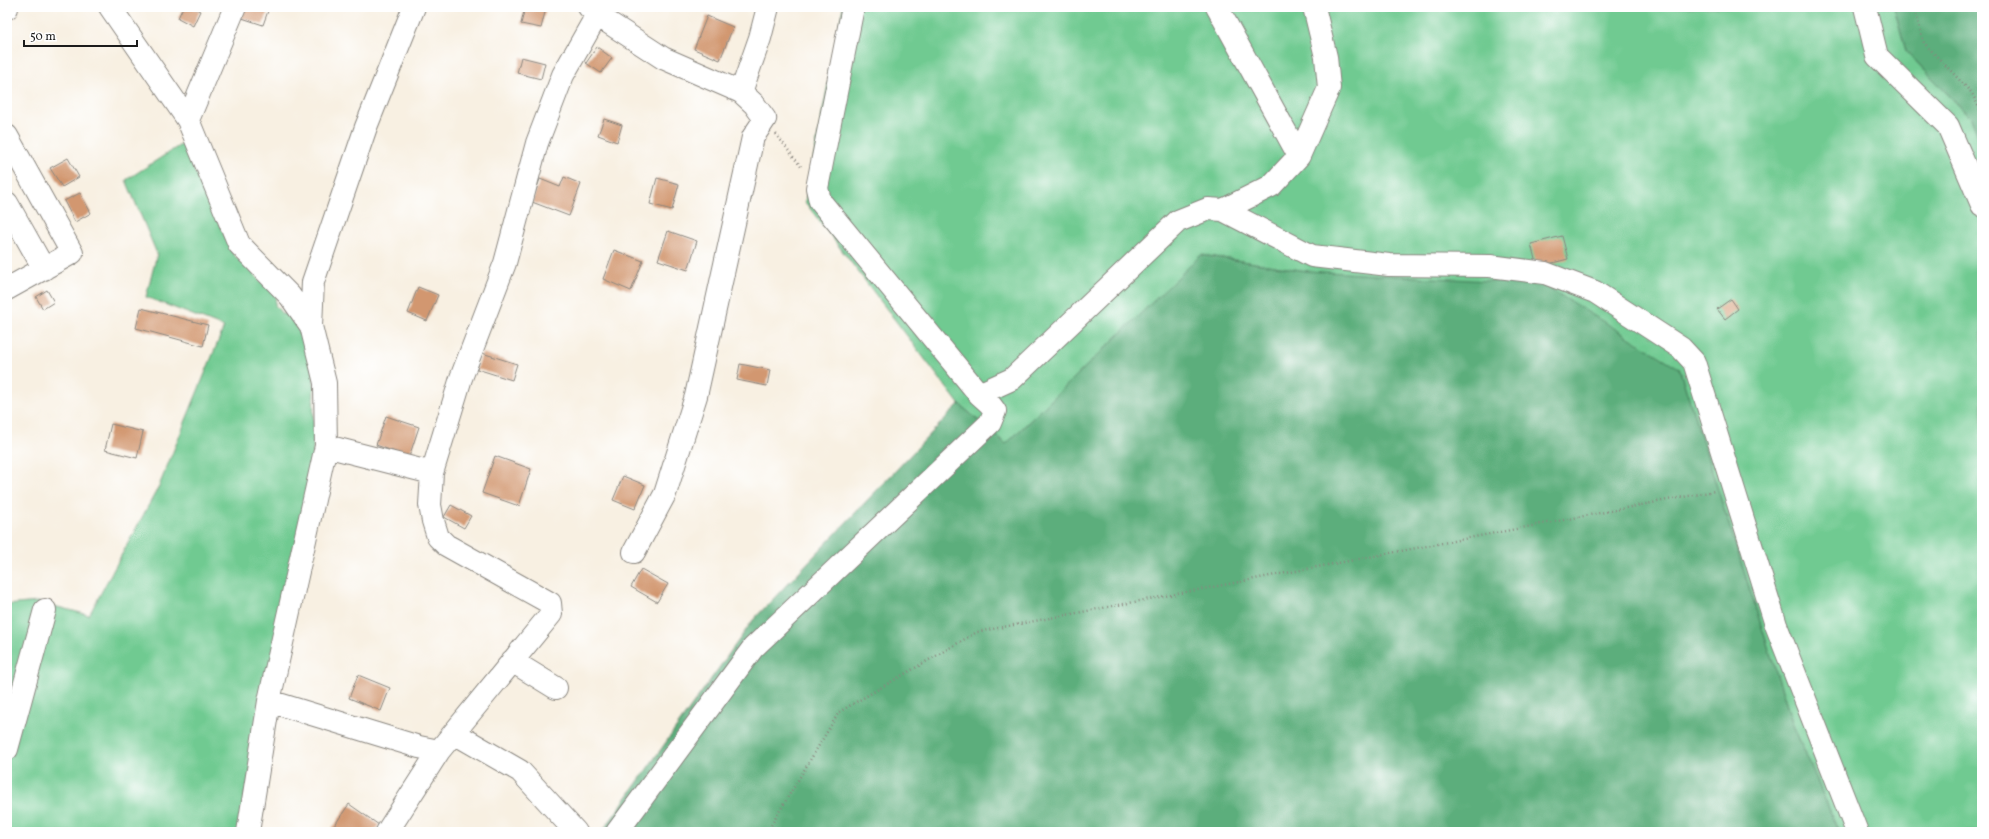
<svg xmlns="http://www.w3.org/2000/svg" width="1989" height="839" font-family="Vollkorn,serif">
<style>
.green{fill:#6fca91;stroke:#467356}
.forest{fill:#5bae7b;stroke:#3c654c}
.building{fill:#d2976f}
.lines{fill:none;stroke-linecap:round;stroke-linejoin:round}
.minor-casing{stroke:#8a867f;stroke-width:24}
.path{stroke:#8a867f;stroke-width:2.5;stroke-dasharray:1 3;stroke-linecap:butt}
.minor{stroke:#fff;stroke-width:22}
</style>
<rect width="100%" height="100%" fill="#fff"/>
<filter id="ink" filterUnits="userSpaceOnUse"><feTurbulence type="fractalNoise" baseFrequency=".025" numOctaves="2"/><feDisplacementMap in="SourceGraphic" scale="8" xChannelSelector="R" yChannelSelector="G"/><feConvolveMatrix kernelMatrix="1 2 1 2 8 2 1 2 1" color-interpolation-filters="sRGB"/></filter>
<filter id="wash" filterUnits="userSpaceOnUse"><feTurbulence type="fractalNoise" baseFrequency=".012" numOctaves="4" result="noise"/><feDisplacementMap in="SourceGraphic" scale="16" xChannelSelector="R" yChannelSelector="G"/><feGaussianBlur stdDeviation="0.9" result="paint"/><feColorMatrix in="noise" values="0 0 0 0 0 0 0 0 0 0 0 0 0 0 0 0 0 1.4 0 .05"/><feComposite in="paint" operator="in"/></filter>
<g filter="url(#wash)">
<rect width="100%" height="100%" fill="#f8f0e2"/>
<path class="green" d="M843 7H1894L1906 51 1971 118 1982 147V832H1839L1793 725 1679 368 1307 271 1202 255 1006 444 959 404 805 202Z
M182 144 233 254 276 296 275 305 283 315 289 310 306 329 314 372 313 463 238 832H7V605L38 602 89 615 159 486 224 327 146 297 157 254 126 180Z"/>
<path class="forest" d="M1894 7H1982V147L1971 118 1906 51Z
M1201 255 1307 271 1542 284 1679 368 1793 725 1839 832H602L753 620 959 404 1006 444Z"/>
<g id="blocks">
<path class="building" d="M183 7H192L200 11 193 26 178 18Z
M242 7H255L268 11 263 25 239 17Z
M525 7 546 8 541 28 521 24Z
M707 16 733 27 720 60 694 49Z
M597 47 612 58 601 73 586 63Z
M521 57 545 63 541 79 517 73Z
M604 119 622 125 617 142 598 135Z
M68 158 79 177 62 187 50 168Z
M564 177 581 184 569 216 532 202 540 179 560 187Z
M657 178 679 184 672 210 650 204Z
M80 193 91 213 75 222 64 201Z
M668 231 697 241 688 270 658 260Z
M1562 236 1568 259 1537 267 1531 244Z
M614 250 643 261 631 291 603 279Z
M418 287 438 295 427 321 408 313Z
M47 290 54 302 43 309 36 297Z
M1731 299 1738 309 1725 319 1717 309Z
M141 308 208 325 203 346 136 328Z
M482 353 517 364 512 380 477 369Z
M740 364 770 370 767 386 737 380Z
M386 416 419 427 409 457 376 445Z
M111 424 143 432 137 458 105 450Z
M495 456 531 469 519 506 482 493Z
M623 476 645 485 635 509 613 500Z
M451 505 471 516 464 528 444 517Z
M641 569 668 584 657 602 631 587Z
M358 675 390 688 381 711 349 698Z
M349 804 379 825 373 832H330Z"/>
</g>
</g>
<g filter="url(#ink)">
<use href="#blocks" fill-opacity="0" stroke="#8a867f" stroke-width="1"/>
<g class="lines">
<defs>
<path id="minor" d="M110 7 188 120 239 244 290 296 311 326 325 383 326 446 269 701 248 832
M589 7 597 15 663 58 741 92 754 104 765 119 753 137 696 396 665 494 634 552
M1217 7 1299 156
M1865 7 1877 56 1948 126 1982 205
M7 8V7
M741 92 760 38 768 7
M188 120 235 7
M7 136 72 253 7 289
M7 203 44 269
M1223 210 1271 186 1299 156 1329 88 1326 57 1314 7
M311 326 313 282 366 127 414 7
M979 394 1012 379 1178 221 1208 209 1223 210 1312 256 1389 265 1490 266 1545 273 1595 292 1681 348 1694 362 1776 625 1857 832
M326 446 432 473
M512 661 556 688
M269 701 419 747 439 751
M454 733 520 771 576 832
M7 749 45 610
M387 832 439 751 551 614 550 603 446 545 438 537 433 521 430 505 432 473 461 378 505 263 537 143 563 75 597 15
M617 832 753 648 990 423 995 411 989 403 979 394 820 201 817 188 853 7"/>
</defs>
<use href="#minor" class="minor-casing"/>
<path class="path" d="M1914 7 1924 43 1972 93 1982 114
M776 134 802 168
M767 832 839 712 977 632 1715 491"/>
<use href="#minor" class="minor"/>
</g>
</g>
<rect width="1989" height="839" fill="none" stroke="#fff" stroke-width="24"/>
<path d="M24 40v6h113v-6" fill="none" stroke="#1c1c1c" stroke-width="2"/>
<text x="30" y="40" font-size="12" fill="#1c1c1c" stroke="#ffffff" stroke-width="3" paint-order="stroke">50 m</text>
</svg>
